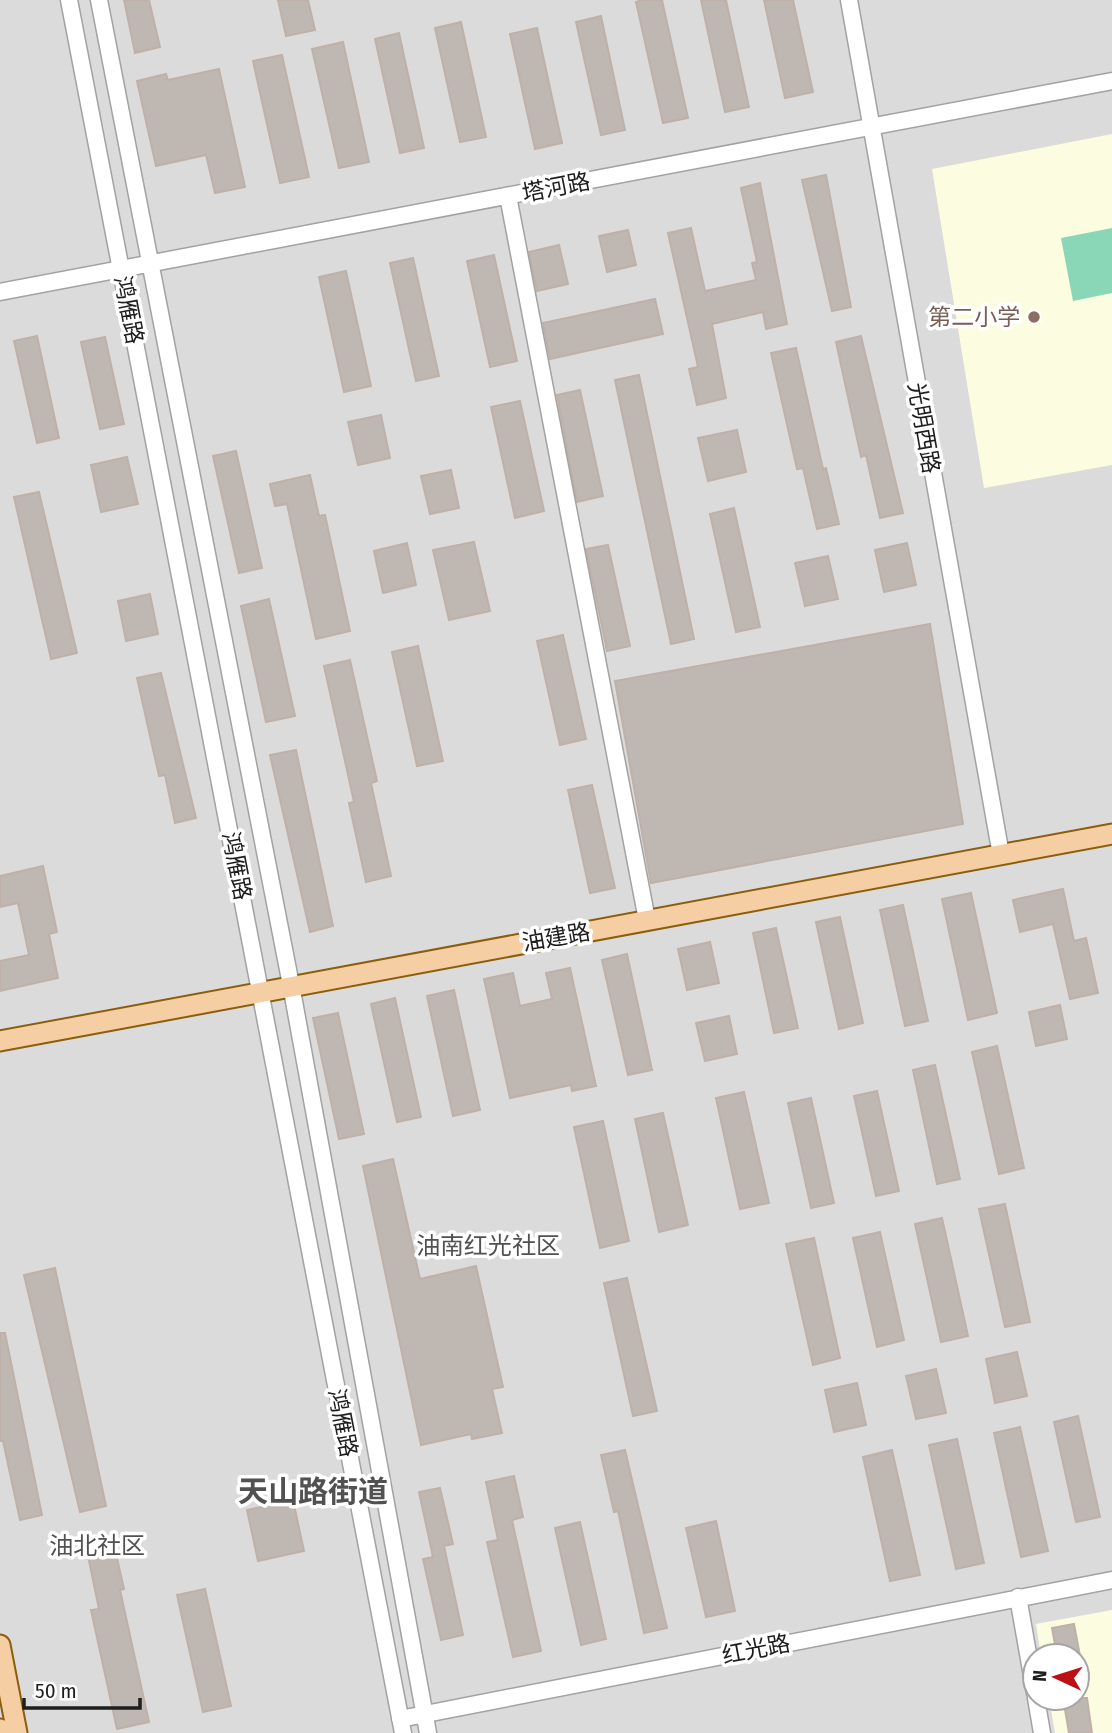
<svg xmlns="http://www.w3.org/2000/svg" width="1112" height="1733" font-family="'Fira Sans Condensed','Noto Sans SC',sans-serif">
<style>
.residential{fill:#dcdbdb;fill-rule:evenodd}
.education{fill:#fcfce0}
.pitch{fill:#89d7b7}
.building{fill:#beb7b2;stroke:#bfb1a8;stroke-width:2}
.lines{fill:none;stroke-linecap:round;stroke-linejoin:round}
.minor-casing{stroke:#a2a2a2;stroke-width:19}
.major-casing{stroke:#8c5e0b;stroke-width:23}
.minor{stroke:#fff;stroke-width:16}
.major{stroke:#f5cfa3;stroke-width:19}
.education-dot{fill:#8d6e63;stroke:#fff;stroke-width:2.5}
.labels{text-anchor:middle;stroke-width:7;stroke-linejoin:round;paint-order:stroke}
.street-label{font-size:23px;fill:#1e1e1e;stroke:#fff}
.education-label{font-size:23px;fill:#785e54;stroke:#fff;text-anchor:end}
.neighbourhood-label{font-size:24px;fill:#515151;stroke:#fff}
.district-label{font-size:30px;font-weight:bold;fill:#515151;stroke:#fff}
</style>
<rect width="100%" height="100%" fill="#eeebe5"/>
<path class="residential" d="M0 0H1112V1733H0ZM1035 1656H1077V1698H1035Z"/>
<path class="education" d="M1112 134V465L984 488 932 169Z
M1112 1610V1733H1055L1049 1698H1077V1656H1041L1036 1624Z"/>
<path class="pitch" d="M1112 228V293L1073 301 1061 238Z"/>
<path class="building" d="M124 0H149L160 47 135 53Z
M278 0H308L315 30 286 36Z
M643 0H662L688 118 663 123 636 2Z
M701 0H726L749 107 725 112Z
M764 0H793L813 92 785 98Z
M601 16 625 130 601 135 576 22Z
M461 22 486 137 460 142 435 28Z
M537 28 562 143 535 149 510 34Z
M399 33 424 148 400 153 375 39Z
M343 42 369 162 339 168 312 49Z
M282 55 309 177 280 183 253 61Z
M219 69 245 187 215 193 206 155 156 166 137 81 166 74 168 80Z
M826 175 851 307 832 311 802 180Z
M760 183 787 324 766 329 763 312 712 324 726 398 697 405 689 369 698 367 668 233 691 228 705 291 756 280 752 263 757 262 741 188Z
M628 230 636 265 607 272 599 236Z
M559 245 568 284 537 291 529 252Z
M494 255 517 361 490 367 467 261Z
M413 258 439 376 416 381 390 263Z
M346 271 371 386 344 392 319 277Z
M655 299 663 334 550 359 543 323Z
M37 336 59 438 37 443 14 341Z
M861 336 903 513 880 518 866 455 861 457 836 342Z
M105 337 124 424 100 429 81 342Z
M796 348 823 469 826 468 839 524 817 529 803 468 797 469 771 353Z
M639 375 694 639 671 644 615 380Z
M580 390 603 496 577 502 557 395Z
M520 401 544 511 515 518 491 407Z
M381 415 390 458 358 465 348 422Z
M737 430 746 472 708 481 698 438Z
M236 451 262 568 239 573 213 456Z
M127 457 138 504 101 512 91 465Z
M451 470 459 508 430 514 421 476Z
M310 475 319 516 325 515 350 631 316 639 287 504 275 506 270 484Z
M39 492 77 653 51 659 14 497Z
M734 508 760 627 736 632 710 514Z
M474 542 490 611 449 620 433 550Z
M407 543 416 585 383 593 374 551Z
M907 543 916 585 884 592 875 550Z
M608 545 630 646 607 651 586 549Z
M828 556 838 599 805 606 795 563Z
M150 594 158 634 126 641 118 601Z
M269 599 295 716 266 722 241 606Z
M930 624 963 824 651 883 615 681Z
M563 635 586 739 560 745 537 641Z
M418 646 443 761 417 766 392 652Z
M350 660 377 781 371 783 391 876 366 882 349 803 354 802 324 666Z
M161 673 196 818 175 823 165 775 159 776 137 678Z
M296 750 333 926 310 932 270 755Z
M592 785 615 888 590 893 568 790Z
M43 866 57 932 49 934 58 978 0 991V961L29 955 18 903 0 907V876Z
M1063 889 1074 941 1086 938 1098 993 1070 999 1053 924 1020 932 1013 900Z
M971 893 997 1013 968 1020 942 899Z
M903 905 928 1021 905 1026 880 910Z
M840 917 863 1023 839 1029 816 922Z
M776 928 798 1028 774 1033 753 933Z
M710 942 719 983 687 990 678 949Z
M627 954 652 1070 628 1075 602 960Z
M570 968 596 1086 572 1091 571 1085 510 1098 484 979 513 973 520 1006 552 999 546 973Z
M454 990 480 1110 453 1116 427 996Z
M395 998 421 1117 397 1122 371 1004Z
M1060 1005 1067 1039 1036 1046 1029 1012Z
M338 1013 364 1134 339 1139 313 1018Z
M729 1016 737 1054 705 1061 696 1023Z
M997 1046 1024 1168 999 1174 972 1052Z
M935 1065 960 1179 937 1184 913 1070Z
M877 1091 899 1191 876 1196 854 1096Z
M744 1092 769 1203 740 1209 716 1098Z
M811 1098 834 1203 811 1208 788 1103Z
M663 1113 688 1225 659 1232 635 1119Z
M603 1121 629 1241 600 1248 574 1127Z
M393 1159 420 1279 476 1266 503 1387 492 1389 502 1433 472 1439 471 1434 421 1445 363 1166Z
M1005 1204 1030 1322 1005 1327 979 1209Z
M942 1218 968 1336 941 1342 915 1224Z
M880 1232 904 1340 877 1347 853 1238Z
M814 1238 840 1358 813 1365 786 1244Z
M55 1268 106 1506 80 1512 24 1275Z
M627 1278 657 1411 633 1416 604 1283Z
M0 1333H5L42 1515 20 1520 3 1441H0Z
M1017 1352 1027 1396 995 1403 986 1359Z
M936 1369 946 1413 916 1419 906 1376Z
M857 1383 866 1425 834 1432 825 1390Z
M1078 1416 1100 1517 1076 1522 1054 1422Z
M1020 1427 1048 1551 1021 1557 994 1433Z
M957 1439 984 1563 956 1569 929 1445Z
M625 1450 667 1628 644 1633 618 1511 614 1512 601 1455Z
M892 1450 920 1575 890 1581 863 1457Z
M514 1476 523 1517 512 1520 541 1651 513 1657 487 1542 498 1540 486 1482Z
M440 1488 453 1544 444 1546 463 1635 441 1640 423 1559 433 1557 419 1492Z
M293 1500 304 1551 258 1561 247 1510Z
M716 1521 735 1611 706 1617 686 1528Z
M580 1522 606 1639 581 1645 555 1528Z
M114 1545 124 1589 120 1590 149 1722 117 1729 91 1610 99 1609 87 1551Z
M205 1589 231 1706 203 1712 177 1595Z
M1074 1624 1080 1656H1057L1052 1628Z
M1063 1698H1087L1092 1733H1069Z"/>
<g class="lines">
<defs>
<path id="minor" d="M69 0 403 1733
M99 0 291 985 428 1733
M849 0 1001 855
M508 196 647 920
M0 292 1112 81
M1018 1597 1035 1693
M1036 1698 1042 1733
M400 1719 1112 1580"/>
<path id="major" d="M0 1041 1112 834
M0 1645 17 1733
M0 1729 1 1733"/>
</defs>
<use href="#minor" class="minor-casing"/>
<use href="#major" class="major-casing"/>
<use href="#minor" class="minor"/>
<use href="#major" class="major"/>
</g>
<circle class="education-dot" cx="1034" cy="317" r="7"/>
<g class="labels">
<g class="street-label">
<text transform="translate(556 187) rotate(-11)" y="8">塔河路</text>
<text transform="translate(129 310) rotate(79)" y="8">鸿雁路</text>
<text transform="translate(924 428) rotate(80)" y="8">光明西路</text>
<text transform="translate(237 866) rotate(79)" y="8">鸿雁路</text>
<text transform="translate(556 937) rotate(-10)" y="8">油建路</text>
<text transform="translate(343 1423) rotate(79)" y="8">鸿雁路</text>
<text transform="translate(756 1649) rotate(-11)" y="8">红光路</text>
</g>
<g class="education-label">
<text x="1020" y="325">第二小学</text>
</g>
<g class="neighbourhood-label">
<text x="488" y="1254">油南红光社区</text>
<text x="97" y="1554">油北社区</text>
</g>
<g class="district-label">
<text x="313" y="1502">天山路街道</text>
</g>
</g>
<g transform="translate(1056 1677) rotate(274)"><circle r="33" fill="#ffffff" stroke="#a5a5a5" stroke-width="2"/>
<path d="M0-5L12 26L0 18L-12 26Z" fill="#bd0f14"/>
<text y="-10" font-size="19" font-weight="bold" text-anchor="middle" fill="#1e1e1e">N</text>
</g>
<path d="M24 1698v10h116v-10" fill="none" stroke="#1e1e1e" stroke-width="3.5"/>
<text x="35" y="1698" font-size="21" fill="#1e1e1e" stroke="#ffffff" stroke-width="5" paint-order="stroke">50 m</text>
</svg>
